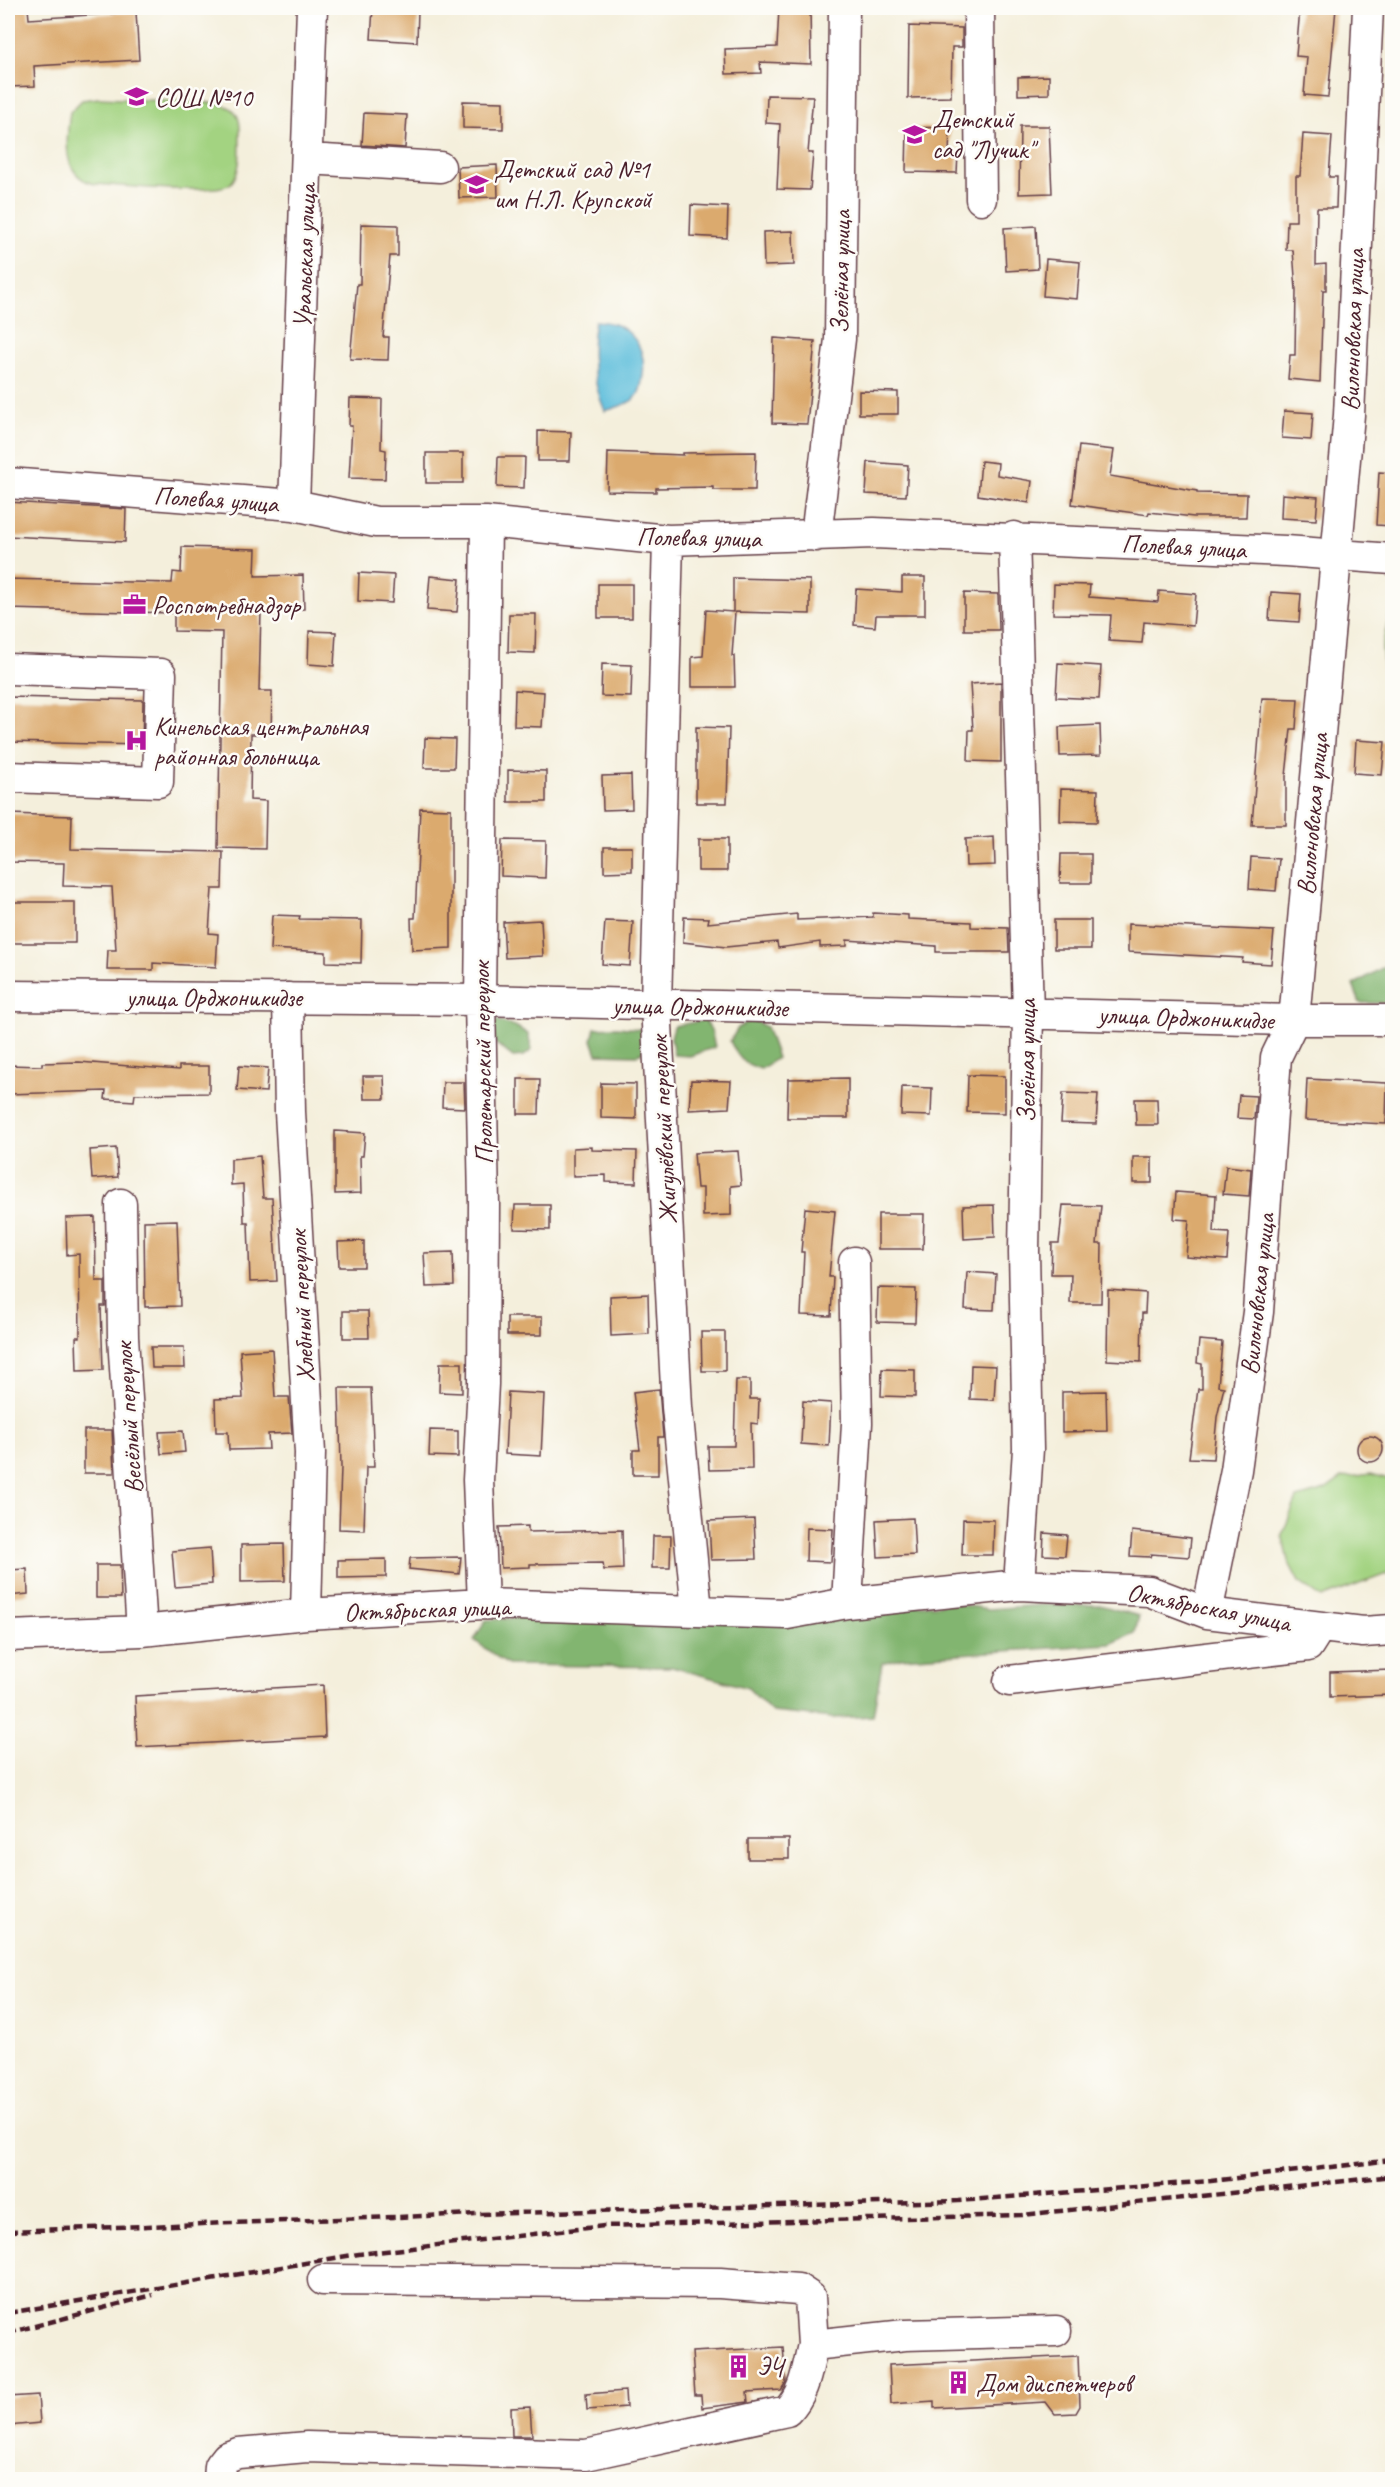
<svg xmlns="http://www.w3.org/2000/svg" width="1400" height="2487" font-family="Caveat,sans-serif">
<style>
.green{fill:#a3d381;stroke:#767956;stroke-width:1.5}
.forest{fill:#82b56f;stroke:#666a4d;stroke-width:1.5}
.water{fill:#5dbedb;stroke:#546e83;stroke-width:1.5}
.building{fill:#dbaa6e}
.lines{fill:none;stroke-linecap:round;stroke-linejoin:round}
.minor-casing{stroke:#643e46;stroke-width:33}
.minor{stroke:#fff;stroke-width:30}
.rail{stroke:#4a1f2b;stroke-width:4.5;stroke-dasharray:9 4.5;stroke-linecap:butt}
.labels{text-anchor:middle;stroke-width:5;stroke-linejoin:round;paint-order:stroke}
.poi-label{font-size:26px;fill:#4a1f2b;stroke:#fdfcf7;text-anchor:start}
.street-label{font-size:26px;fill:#4a1f2b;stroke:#fdfcf7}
</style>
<rect width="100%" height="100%" fill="#fdfcf7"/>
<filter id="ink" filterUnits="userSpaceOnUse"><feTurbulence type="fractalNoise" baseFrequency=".0167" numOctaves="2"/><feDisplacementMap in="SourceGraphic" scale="12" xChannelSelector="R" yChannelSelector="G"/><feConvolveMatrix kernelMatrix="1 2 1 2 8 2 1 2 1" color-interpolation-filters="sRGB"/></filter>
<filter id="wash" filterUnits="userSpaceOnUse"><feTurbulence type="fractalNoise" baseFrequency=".008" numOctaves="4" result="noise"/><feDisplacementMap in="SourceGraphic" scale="24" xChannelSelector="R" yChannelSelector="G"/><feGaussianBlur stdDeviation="1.35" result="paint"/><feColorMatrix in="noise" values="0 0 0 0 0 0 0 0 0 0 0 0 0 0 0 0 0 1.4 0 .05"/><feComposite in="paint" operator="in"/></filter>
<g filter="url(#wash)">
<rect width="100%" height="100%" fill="#f4efdc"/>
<path class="green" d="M99 98 215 103C232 106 240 112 240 129 239 145 243 170 231 183 218 196 118 185 95 184 61 177 66 140 70 112L82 100Z
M1392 606V692L1385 689 1382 646Z
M1371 1474 1392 1480V1572L1322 1598 1299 1582 1288 1561 1282 1535 1297 1498 1325 1490 1342 1478Z"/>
<path class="forest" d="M1392 962V1003H1360L1353 985Z
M492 1019 515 1026 528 1034 532 1050 524 1056 513 1057 495 1043Z
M752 1019 766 1027 777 1058 761 1069C743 1064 738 1058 730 1041L738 1028Z
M705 1020 711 1030 715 1047 690 1056 674 1055 671 1038 674 1026Z
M617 1027 640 1029 646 1040 645 1051 637 1055 597 1054 592 1040 595 1028Z
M955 1604 989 1609 1043 1605H1100L1139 1616 1135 1633 1110 1644 901 1658 882 1663 873 1716 833 1718 772 1712 748 1688 672 1667 508 1665 474 1640 486 1620 588 1613Z"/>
<path class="water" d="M595 321C630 322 649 347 642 381 641 387 640 394 635 398 628 405 613 408 605 411 592 381 589 353 595 321Z"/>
<g id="blocks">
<path class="building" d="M8 8H28L29 19 136 12 139 60 34 66 35 86 8 87Z
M373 8 418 10 417 42 371 39Z
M779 8H810L811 64 760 62 761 73 726 74 725 49 777 47Z
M1300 8H1336L1328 97 1304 95 1307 57 1296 56Z
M909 26 962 28V47H952L951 97 908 98Z
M1049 76V94L1018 95V77Z
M767 95 813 96 808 153H813L810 190 777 189 780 124 766 123Z
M463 101 503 102V129L463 128Z
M364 113 407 115 405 148 362 145Z
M1020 126H1049L1052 193 1019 194Z
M950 127 949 154H958L957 173 906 172 907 128Z
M1303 134 1332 136 1329 177H1337L1336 208H1317L1316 265 1326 264V290H1323L1320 382 1288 379 1290 355H1295L1296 290 1293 250H1286L1287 221H1296V176H1300Z
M497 165 498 197 459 198 458 167Z
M691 205 728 207 727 238 690 236Z
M361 224 398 225V256H390L383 337H389L388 360 350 359 357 284H360Z
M1036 226 1038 269 1006 271 1004 228Z
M793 231 794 265 764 266 763 232Z
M1046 259 1080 262 1077 299 1043 296Z
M774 338 815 341 807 424 772 423Z
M859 391 898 392V414H859Z
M350 398 382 399 381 449 386 450 385 479 349 478 352 426H349Z
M1284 411 1313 413 1311 440 1282 438Z
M538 431 571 432 570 461H538Z
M1079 446 1114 450 1110 476 1197 491V493L1247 494 1246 517H1194L1149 512 1148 515 1072 504Z
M608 452 683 455V453L756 452 755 490H713V487L656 488V492L607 491Z
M426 453H463V483H426Z
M498 457H525L524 488 497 487Z
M981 461 998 463 997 475 1032 481 1029 503 978 495Z
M868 462 908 465 906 496 866 494Z
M1379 472 1392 473V526L1376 525Z
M1282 494 1318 497 1316 520 1281 518Z
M8 502 126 509 125 542 8 536Z
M182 547 256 549 255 576 303 575 304 609 261 610 259 691H272L271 734H251L250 800 266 801 265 849 218 848 222 632 174 631V613L8 609V579L172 583 173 572 181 573Z
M359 573 394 575 392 603 358 601Z
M430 576 460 579 457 612 427 610Z
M902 577H925V615H876L875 627 854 625 856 589 902 592Z
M733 578 810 580V614L735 612 732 656H734L735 687H692V657L703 656 706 610 733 612Z
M598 584H632V618H598Z
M1054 584 1090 585 1089 597 1158 602 1159 591 1196 594 1193 626 1144 622 1142 643 1109 641 1111 615 1053 614Z
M1271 592 1301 594 1299 622 1269 620Z
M964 593 998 594 999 630H964Z
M509 614H536L535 653 508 652Z
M309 631 336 632 334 666 308 664Z
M1058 663 1101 666 1099 699 1056 697Z
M602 664 632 665 631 697 601 696Z
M1001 682V762L968 761 969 730H973L970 684Z
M515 690 544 692 542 727 514 726Z
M8 697 143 700 142 745 8 742Z
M1262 698 1298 699 1296 729H1291L1286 776V825H1252Z
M1100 725 1101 755 1060 756 1059 727Z
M696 727 729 728 727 803H696Z
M425 738 455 739 454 768H424Z
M1356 740 1385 742 1382 775 1354 773Z
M508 770 546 771V802H508Z
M631 775 632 809 603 810 602 776Z
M1061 789 1098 790 1097 822 1060 821Z
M420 808 451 809V948L412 950 411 918H415Z
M8 814 72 816 71 849 223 852 222 889H212L209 933 218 934 216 967 153 963V970H107L108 950H116L112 887 63 886 64 863 8 862Z
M994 837 995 865 966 866 965 839Z
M698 839H727V871H698Z
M502 840 546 841 545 878 501 876Z
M604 847H632V871L604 872Z
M1061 854H1091V883H1060Z
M1251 857 1279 859 1276 891 1249 889Z
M8 902H75V943H8Z
M873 913 908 915V919L971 922V927L1008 928 1009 952H936V946L847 940V946L820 947V942L778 948 777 942 726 947 683 942 684 917 709 918 708 923 797 914V920L873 917Z
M272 915 300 916 299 919 362 920 361 963 326 962V952L270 949Z
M541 920 543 956 505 958 503 922Z
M1054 920H1091V949H1054Z
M605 921 633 922 630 966 602 964Z
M1128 924 1274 931 1271 964 1242 962 1243 958 1128 952Z
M79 1062 179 1070V1066H209V1093L135 1094 134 1101 105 1099 106 1091 8 1094V1065L42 1066V1063Z
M239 1066 268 1068 266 1092 237 1090Z
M968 1075 1005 1076V1113L967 1112Z
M363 1076H384L385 1099H364Z
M848 1078V1118H787L788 1079Z
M518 1079H540L539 1114H518Z
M1307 1079 1387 1083 1386 1124 1305 1120Z
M691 1080 731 1081 729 1108 689 1110Z
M443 1082H464L465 1108 442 1107Z
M601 1083 636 1084V1119L601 1118Z
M902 1087 932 1088 931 1116 901 1115Z
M1063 1093 1098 1094 1096 1124 1061 1123Z
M1239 1095 1256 1096 1254 1119 1237 1118Z
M1135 1099H1157L1158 1125H1136Z
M335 1131 365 1133 363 1156H360L361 1193 335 1194Z
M592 1147V1150L637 1151 636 1183 606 1182V1175L573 1176V1148Z
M116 1148 118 1177 92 1179 90 1150Z
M738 1151 741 1185 731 1186V1215L703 1216V1188H697L694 1153Z
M260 1156 263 1198H272L277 1281 250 1282 248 1222H244L243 1184 231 1185V1159Z
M1133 1157H1152V1183H1133Z
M1226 1166 1251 1169 1249 1196 1223 1194Z
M1176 1192 1216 1195 1214 1232 1229 1233 1227 1260 1186 1257 1189 1220 1174 1219Z
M515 1205H550V1230L514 1229Z
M994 1205 995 1237 964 1239 963 1206Z
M1063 1205 1101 1206 1097 1244H1102L1101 1303H1070L1071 1274H1051L1052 1243H1059Z
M805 1208 835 1211 829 1277H833L831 1316 801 1315 804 1252H801Z
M878 1214H924L923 1249H878Z
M95 1217 96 1281H105V1306H101L103 1370 77 1371 76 1337H80L79 1254 67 1255 66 1218Z
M177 1220 180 1306 145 1307 144 1221Z
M364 1241V1267H339L338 1242Z
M453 1252 454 1286 426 1287 424 1253Z
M967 1272 996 1274 994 1310 965 1309Z
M878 1288 916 1289 915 1323 877 1322Z
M1108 1290 1146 1293 1145 1313H1142L1141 1362 1107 1360Z
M648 1294 649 1334 611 1336 610 1296Z
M343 1311H368L369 1338H343Z
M507 1317H542V1335H507Z
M701 1332H725V1371H702Z
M1199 1340 1222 1342 1218 1386 1224 1387 1217 1417 1213 1459 1189 1458 1198 1389H1202V1364L1197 1363Z
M151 1347H184L185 1368H152Z
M272 1349 275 1397H289L292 1433 268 1434 269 1449 229 1450 228 1432H216L215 1399 243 1398 240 1351Z
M440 1363H462V1393L439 1392Z
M971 1365 996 1366 994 1400 970 1399Z
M882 1369 915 1370V1397L881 1396Z
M736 1380H750V1399H759L758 1424 751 1423 752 1469 709 1470 708 1446H734Z
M339 1388H371L374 1467H366L364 1530 339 1529 341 1467Z
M659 1389 663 1437H658V1475H633V1450H640L633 1392Z
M1106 1391 1107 1431 1062 1432V1392Z
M508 1392 544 1394 541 1456 505 1454Z
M803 1401 831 1403 829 1446 801 1444Z
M84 1430H112L114 1473H84Z
M430 1430 458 1431V1457L429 1456Z
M183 1431 185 1452 161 1454 159 1432Z
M1357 1449a13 13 0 1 1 26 0a13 13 0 1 1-26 0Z
M913 1518 915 1555 878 1557 876 1520Z
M754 1519 756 1559 711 1560 709 1521Z
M963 1519 994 1520 993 1555H962Z
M528 1526V1532L622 1530 623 1569 604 1570 603 1563 530 1564V1567L501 1568 499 1527Z
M807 1528 833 1529 831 1562 806 1561Z
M1132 1531 1191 1538 1189 1557 1151 1554 1150 1557 1130 1556Z
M1044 1533 1067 1535 1065 1556 1043 1555Z
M653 1536H671L670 1568H652Z
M284 1544 285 1581 241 1582V1545Z
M210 1548 212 1584 175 1587 172 1551Z
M461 1557 459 1574 409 1569 410 1558Z
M386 1559V1577L338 1578V1560Z
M96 1565H120L121 1598H96Z
M27 1569 28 1594 8 1596V1570Z
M1392 1670V1695L1330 1697V1672Z
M323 1685 325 1737 137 1747 135 1696Z
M748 1839H789V1859H748Z
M783 2347 786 2382 781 2390 747 2392 748 2402 702 2408 701 2395H695L692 2352Z
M1078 2356 1080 2406 1076 2413 1055 2414 1046 2402 934 2408V2401L891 2404 889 2365Z
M625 2391 626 2407 587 2410 586 2394Z
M38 2395 40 2423 8 2426V2397Z
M530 2407 532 2436H512L511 2408Z"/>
</g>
</g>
<g filter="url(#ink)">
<use href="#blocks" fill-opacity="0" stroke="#643e46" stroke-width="1.5"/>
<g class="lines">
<defs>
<path id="minor" d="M979 8 981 199
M308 159 440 167
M8 483 294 505 376 522H486L668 540 874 533 1286 551 1392 559
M294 505 312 8
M816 536 840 339 844 8
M1014 537 1028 1012 1024 1252 1028 1449 1019 1585
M668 540 656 1005 677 1407 697 1611
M8 669 161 674 158 782 8 777
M8 996 480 1000 1294 1020H1392
M288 998 290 1112 310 1453 306 1614
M121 1204 123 1337 142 1631
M847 1603 857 1423 854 1262
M483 1604 478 1480 483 1384 484 1204 480 1000 486 522
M1207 1613 1236 1470 1258 1312 1276 1057 1294 1020 1349 415 1368 8
M8 1636 142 1631 306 1614 483 1604 787 1614 847 1603 1019 1585 1149 1591 1207 1613 1363 1632 1392 1630
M1009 1681 1308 1646 1320 1627
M323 2280 720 2283 798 2289 810 2297 813 2345
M219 2480 220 2466 227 2457 238 2453 307 2447 586 2455 787 2411C805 2393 807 2369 813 2345L905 2335 1056 2331"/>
</defs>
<use href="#minor" class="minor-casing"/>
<use href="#minor" class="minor"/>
<path class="rail" d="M8 2231 479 2214 958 2201 1211 2181 1392 2160
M8 2313 359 2254 604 2226 1022 2215 1392 2176
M8 2333 153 2295"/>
</g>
</g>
<defs>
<symbol id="school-bare" viewBox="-9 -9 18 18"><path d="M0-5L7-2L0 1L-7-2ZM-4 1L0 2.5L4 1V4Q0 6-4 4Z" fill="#b5179e" stroke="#fdfcf7" stroke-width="2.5" paint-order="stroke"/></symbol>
<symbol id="office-bare" viewBox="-9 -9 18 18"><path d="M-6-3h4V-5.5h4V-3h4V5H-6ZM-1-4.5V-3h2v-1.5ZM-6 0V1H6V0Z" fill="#b5179e" stroke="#fdfcf7" stroke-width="2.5" paint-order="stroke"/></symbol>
<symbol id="hospital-bare" viewBox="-9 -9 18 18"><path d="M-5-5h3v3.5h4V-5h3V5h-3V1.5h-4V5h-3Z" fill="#b5179e" stroke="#fdfcf7" stroke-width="2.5" paint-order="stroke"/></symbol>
<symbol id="building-bare" viewBox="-9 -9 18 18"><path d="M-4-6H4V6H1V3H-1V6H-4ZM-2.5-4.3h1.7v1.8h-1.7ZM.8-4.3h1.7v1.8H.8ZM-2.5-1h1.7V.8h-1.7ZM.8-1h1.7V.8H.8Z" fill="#b5179e" stroke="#fdfcf7" stroke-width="2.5" paint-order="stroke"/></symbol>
</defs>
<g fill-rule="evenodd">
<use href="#school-bare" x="120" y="80" width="33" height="33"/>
<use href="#school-bare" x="898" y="118" width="33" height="33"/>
<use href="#school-bare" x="460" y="168" width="33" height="33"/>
<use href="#office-bare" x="118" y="588" width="33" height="33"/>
<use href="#hospital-bare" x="120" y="724" width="33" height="33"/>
<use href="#building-bare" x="722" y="2350" width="33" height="33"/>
<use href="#building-bare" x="942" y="2366" width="33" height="33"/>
</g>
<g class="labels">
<g class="poi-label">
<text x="155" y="106">СОШ №10</text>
<text x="932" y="128">Детский<tspan x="932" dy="30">сад "Лучик"</tspan></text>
<text x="494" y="178">Детский сад №1<tspan x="494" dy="30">им Н.Л. Крупской</tspan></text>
<text x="152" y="614">Роспотребнадзор</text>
<text x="154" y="735">Кинельская центральная<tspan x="154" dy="30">районная больница</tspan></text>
<text x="757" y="2375">ЭЧ</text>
<text x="976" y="2392">Дом диспетчеров</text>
</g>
<g class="street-label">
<text transform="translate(304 256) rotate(-88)" y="9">Уральская улица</text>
<text transform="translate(840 272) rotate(-89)" y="9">Зелёная улица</text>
<text transform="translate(1352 330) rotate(-88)" y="9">Вилоновская улица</text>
<text transform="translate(216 499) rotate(4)" y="9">Полевая улица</text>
<text transform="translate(699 537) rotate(1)" y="9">Полевая улица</text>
<text transform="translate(1184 546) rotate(3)" y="9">Полевая улица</text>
<text transform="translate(1312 814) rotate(-85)" y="9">Вилоновская улица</text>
<text x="214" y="1006">улица Орджоникидзе</text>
<text transform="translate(700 1006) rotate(1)" y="9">улица Орджоникидзе</text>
<text transform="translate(1186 1017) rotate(2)" y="9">улица Орджоникидзе</text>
<text transform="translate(1026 1061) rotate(-90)" y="9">Зелёная улица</text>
<text transform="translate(482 1063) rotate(-91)" y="9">Пролетарский переулок</text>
<text transform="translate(663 1130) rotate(-93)" y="9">Жигулёвский переулок</text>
<text transform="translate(1257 1294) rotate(-84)" y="9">Вилоновская улица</text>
<text transform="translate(301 1306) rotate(-93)" y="9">Хлебный переулок</text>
<text transform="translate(128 1418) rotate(-94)" y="9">Весёлый переулок</text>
<text transform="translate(1209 1607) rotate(11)" y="9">Октябрьская улица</text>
<text transform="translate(427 1609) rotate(-2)" y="9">Октябрьская улица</text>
</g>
</g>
<rect width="1400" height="2487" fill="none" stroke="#fdfcf7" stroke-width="30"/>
</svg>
